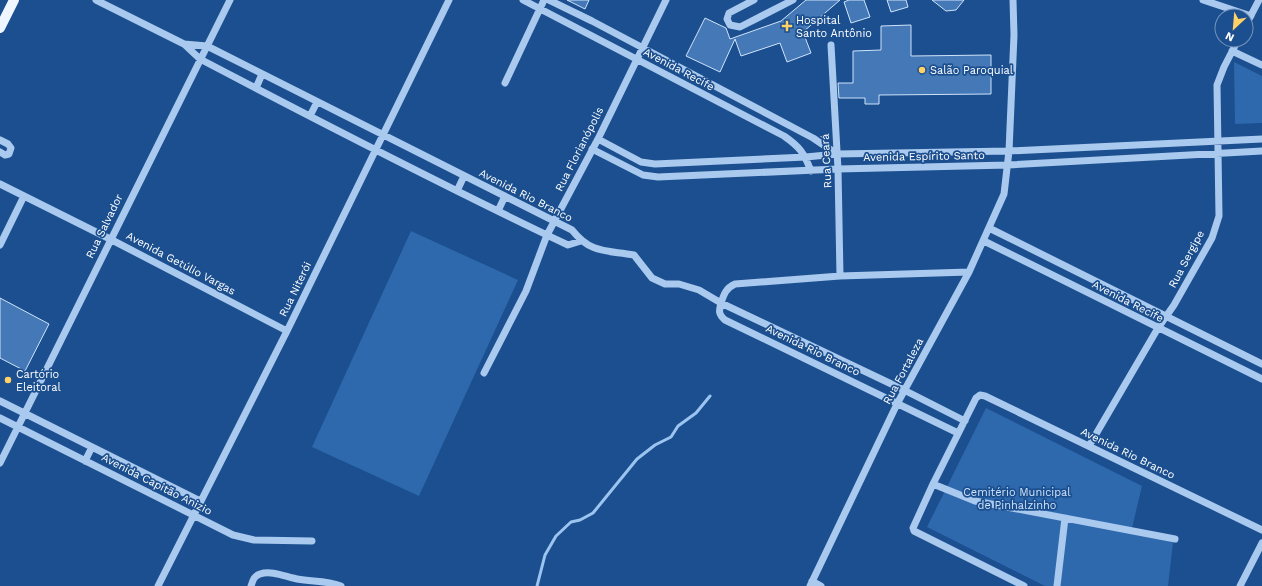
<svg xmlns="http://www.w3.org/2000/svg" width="1262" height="586" font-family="'Work Sans',sans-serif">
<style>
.green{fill:#2e69ad}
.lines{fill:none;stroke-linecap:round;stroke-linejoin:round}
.stream{stroke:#9cc4f0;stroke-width:3}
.building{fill:#4478b7;stroke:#cfe3fa}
.minor{stroke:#a9c9ee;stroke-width:7}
.major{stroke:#f0f6ff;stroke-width:10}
.poi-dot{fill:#ffd166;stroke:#1b4f8f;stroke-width:1.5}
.labels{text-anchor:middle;stroke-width:3.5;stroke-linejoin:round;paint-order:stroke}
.poi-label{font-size:11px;fill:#fff;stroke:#1b4f8f;text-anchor:start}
.street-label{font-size:11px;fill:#fff;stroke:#1b4f8f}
.park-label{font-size:11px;fill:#cfe3fa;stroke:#1b4f8f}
</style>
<rect width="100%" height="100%" fill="#1b4f8f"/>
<path class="green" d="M1234 62 1262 76V123L1235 124Z
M411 231 518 280 419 496 312 447Z
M986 408 1142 486 1132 528 1173 543 1168 586H1045L927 527Z"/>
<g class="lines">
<path class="stream" d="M537 586 545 555 556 536 571 522 580 520 593 513 637 459 655 445 671 437 678 426 696 413 710 396"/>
</g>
<path class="building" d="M567 0H589L585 9Z
M806 0H840L803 32 811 53 787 62 780 43 741 56 735 39 720 72 686 56 705 18 726 28 730 39 781 21Z
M849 0H864L870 17 851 23 844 2Z
M887 0H906L908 7 891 12Z
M932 0H964L956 10 946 11Z
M911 25V56L991 55V94L879 95V104H865V98H839L838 83H853V51L881 50V26Z
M0 298 49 324 25 371 0 358Z"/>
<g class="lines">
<path class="minor" d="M96 0 184 44
M523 0 784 136C800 147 804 153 811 171
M549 0 592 21 813 138 837 154
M754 0 729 13 727 19 730 25 740 27 793 0
M1203 0 1251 16
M1246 25 1259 0
M831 45 838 169 840 276
M1232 51 1262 65
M505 83 544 0
M256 88 262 74
M310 116 317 102
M598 139 641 162 655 164 806 157 837 154 1009 151 1262 139
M0 140 8 144 11 148 9 154 5 155 0 152
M592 149 643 175 658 177 838 169 1008 165 1262 151
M0 184 110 239 287 331
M457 191 464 176
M498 211 505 196
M989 228 1262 364
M581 241 568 245C444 186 322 123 200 59L184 44 207 46 572 230C591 254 606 250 634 255L652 278 665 284H679L699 290 721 303C724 294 726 288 735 284L840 276 969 272
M984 241 1262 379
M0 245 24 196
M484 373 526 291 547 235 598 139 666 0
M0 401 200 501
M0 418 233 535 254 540 312 541
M958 433 725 320C718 314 719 311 721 303L904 390 965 421
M1089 446 1158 328 1174 305 1212 238 1219 216 1217 85 1224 67 1238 40
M85 461 92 447
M0 463 230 0
M933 484 975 501 1175 539
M812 581 821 586
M158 586 287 331 449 0
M251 586C253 580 254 576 260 574 272 570 286 577 297 579 313 582 325 580 341 586
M810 586 897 404 969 272 1004 194 1009 151 1014 35 1013 0
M1024 586 914 531 913 528 933 484 976 398 980 395 985 396 1262 530
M1057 586 1065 518
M1240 586 1262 543"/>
<path class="major" d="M0 28 14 0"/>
</g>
<g class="poi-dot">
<path d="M785 20h4v4h4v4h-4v4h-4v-4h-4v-4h4z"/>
<circle cx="922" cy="70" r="4"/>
<circle cx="8" cy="380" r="4"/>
</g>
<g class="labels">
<g class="poi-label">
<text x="796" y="24">Hospital<tspan x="796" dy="13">Santo Antônio</tspan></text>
<text x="930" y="74">Salão Paroquial</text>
<text x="16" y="378">Cartório<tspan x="16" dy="13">Eleitoral</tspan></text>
</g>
<g class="street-label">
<text transform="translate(679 69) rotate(28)" y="4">Avenida Recife</text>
<text transform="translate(579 149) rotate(-63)" y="4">Rua Florianópolis</text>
<text transform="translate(924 156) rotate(-1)" y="4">Avenida Espírito Santo</text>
<text transform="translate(826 161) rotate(-93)" y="4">Rua Ceará</text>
<text transform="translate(526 195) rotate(27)" y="4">Avenida Rio Branco</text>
<text transform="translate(104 226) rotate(-64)" y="4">Rua Salvador</text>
<text transform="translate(1186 259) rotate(-62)" y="4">Rua Sergipe</text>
<text transform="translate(181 263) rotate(28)" y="4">Avenida Getúlio Vargas</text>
<text transform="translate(295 289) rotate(-64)" y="4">Rua Niterói</text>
<text transform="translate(1128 301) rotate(27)" y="4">Avenida Recife</text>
<text transform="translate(813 350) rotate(26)" y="4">Avenida Rio Branco</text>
<text transform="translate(903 371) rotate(-62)" y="4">Rua Fortaleza</text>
<text transform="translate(1128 453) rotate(26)" y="4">Avenida Rio Branco</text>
<text transform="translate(157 484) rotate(27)" y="4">Avenida Capitão Anizio</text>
</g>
<g class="park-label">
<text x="1017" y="496">Cemitério Municipal<tspan x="1017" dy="13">de Pinhalzinho</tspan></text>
</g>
</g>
<g transform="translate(1234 28) rotate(206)"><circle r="19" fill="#1b4f8f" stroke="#7695bc"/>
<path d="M0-3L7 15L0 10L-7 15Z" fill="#ffd166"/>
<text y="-6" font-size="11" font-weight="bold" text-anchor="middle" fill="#ffffff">N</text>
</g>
</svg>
